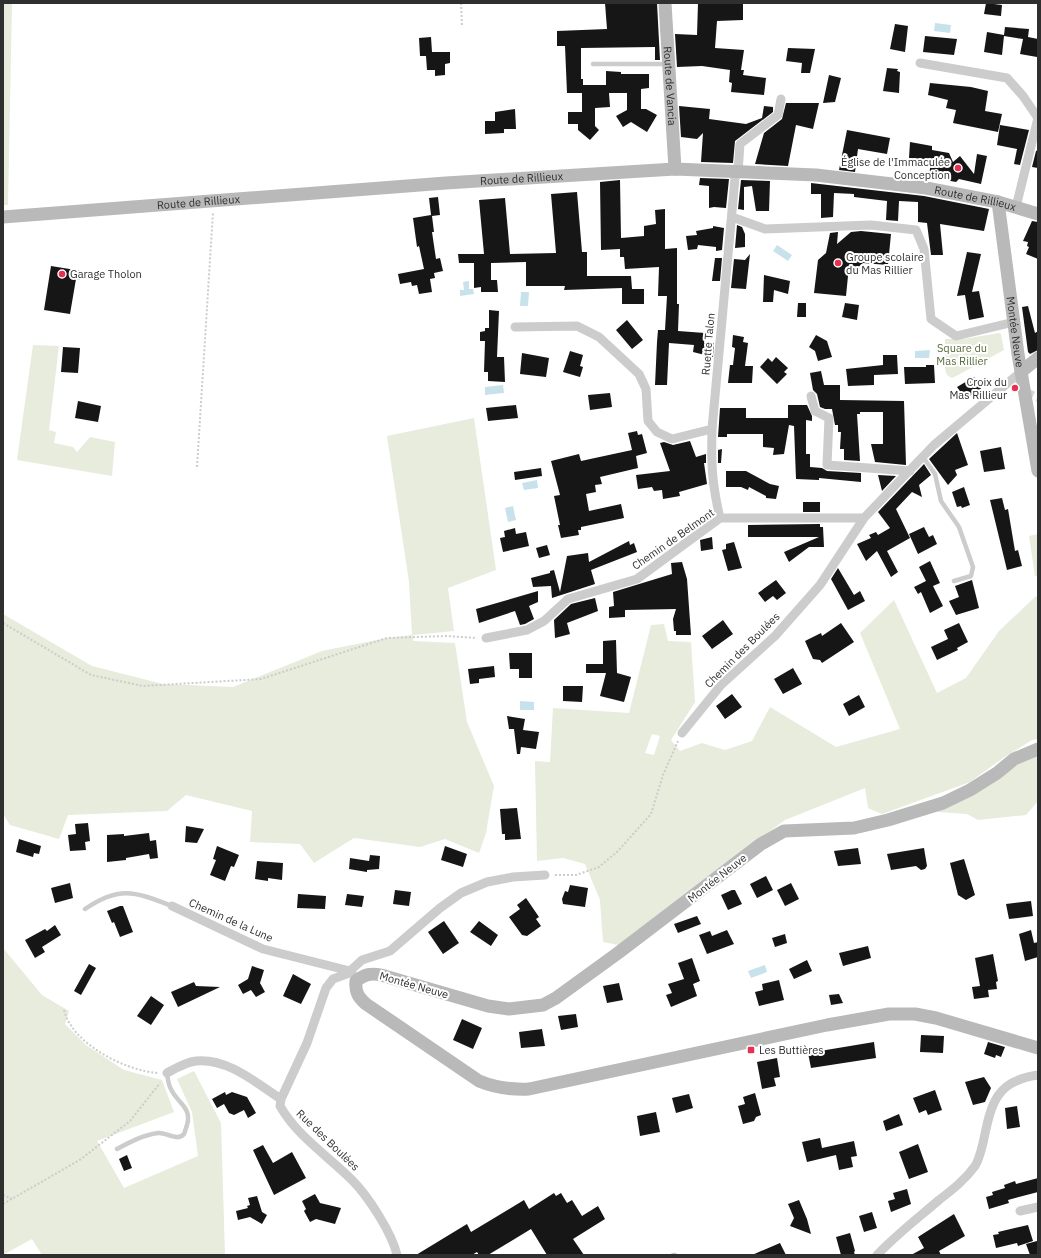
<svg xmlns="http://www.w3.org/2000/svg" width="1041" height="1258" font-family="'IBM Plex Sans',sans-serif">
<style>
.green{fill:#e7ecdc;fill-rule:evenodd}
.water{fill:#c8e2ec}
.building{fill:#161616}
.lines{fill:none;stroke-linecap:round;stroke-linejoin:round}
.street-tunnel{stroke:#d5d5d5;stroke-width:9;stroke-dasharray:9 4.5;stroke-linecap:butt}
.path{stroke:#ccc;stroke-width:2;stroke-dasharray:2 2;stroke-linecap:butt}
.lane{stroke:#ccc;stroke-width:4.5}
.street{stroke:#ccc;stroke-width:9}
.secondary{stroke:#b9b9b9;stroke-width:13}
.poi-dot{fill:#e73052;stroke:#fff;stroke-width:1.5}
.labels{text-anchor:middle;stroke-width:4;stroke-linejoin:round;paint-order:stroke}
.street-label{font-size:11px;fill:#2f2f2f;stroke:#fff}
.poi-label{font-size:11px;fill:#2f2f2f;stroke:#fff;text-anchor:start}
.park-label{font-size:11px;fill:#576b3b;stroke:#fff}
</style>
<rect width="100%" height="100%" fill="#fff"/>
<path class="green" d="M3 3H12L8 205H3Z
M999 333 1001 334 1004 350 958 375 952 378 947 375 945 369V339H964Z
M33 345 59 346 49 430 56 432 54 443 73 447 77 452 90 437 115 442 112 476 17 460Z
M474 418 496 570 448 588 454 631 413 635V641L455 643 467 722 494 786 486 833 479 853 445 839 420 847 354 838 314 863 300 844 250 842 252 811 186 795 167 811 68 815 59 839 10 825 3 814V614L92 666 163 684 233 687 322 651 387 638 412 635 409 582 387 436Z
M1038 534V576H1035L1029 536Z
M1036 596 1038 599V739L1032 740 1003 758 970 782 882 814 868 808 865 788 785 820 619 945 603 942 600 900 585 864 563 858 537 861 535 761 550 762 553 708 629 713 651 625 664 624 668 641 691 642 695 702 671 740 680 751 702 743 725 750 752 741 770 707 836 747 900 729 860 633 894 600 937 693 966 678 999 631ZM652 734 660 736 654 755 645 753Z
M1038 756V801L1026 815 978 820 967 814 937 812 1030 757Z
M3 948 42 995 69 1011 65 1024 86 1045 124 1070 162 1080 174 1112 97 1141 124 1188 198 1156 192 1112 177 1079 194 1071 221 1123 225 1255H42L32 1239 3 1255Z"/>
<path class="water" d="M935 23 951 25 950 33 934 31Z
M777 245 792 255 788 261 773 251Z
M469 281V289H473L474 294 460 296V290H464L463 282Z
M521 292H529L528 306H520Z
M930 350 929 358H915V351Z
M503 385 504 393 485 395V387Z
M537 480 538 488 524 490 522 483Z
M513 506 516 520 508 522 505 508Z
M520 701 534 702V710H520Z
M765 965 767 972 751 978 748 971Z"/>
<path class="building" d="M605 3H657L660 60H655V47L581 48V79H583V85H606V71L621 72V74H649V88L641 89V109H646L657 115 647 132 631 122 623 127 616 116 627 110V93H609L610 107 595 108V126L599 130 590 140 578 130V124H568V112H582V93H567L565 46H557V31L607 29Z
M698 3H743V20L717 21 715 48 744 50 741 70H744L743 75 766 78 764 95 731 92 732 83 729 82 730 70 702 66 677 67 675 34 697 35Z
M986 3 1002 5 1001 16 984 14Z
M895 24 908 26 905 52 890 49Z
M1005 27 1029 29 1028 37 1038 39 1037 57 1020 54 1023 39 1004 36 1002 55 984 52 987 32 1004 35Z
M925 36 957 39 954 55 923 52Z
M431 37 432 52H450V63L445 64V75L435 76V70H427L426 56H420L419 38Z
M788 48 815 49 810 73H801L802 63 786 61Z
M887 68 898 69 897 71 900 72 899 93 883 91Z
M829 75 841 78 835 102 823 103Z
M930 83 971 87 988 91 985 111 1002 114 998 132 953 123 956 110 946 108 948 100 928 95Z
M786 103H819L813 129 796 125 788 166 755 164 764 133 782 119Z
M679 106 710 109 709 119 746 124 762 118 764 106 773 107V112L735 141 733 163 701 162 703 133 697 139 681 137Z
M515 109 516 129H504V133L485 134V121H495V112Z
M1000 125 1029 130 1020 165 1014 164 1017 149 997 145Z
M847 130 890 138 887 154 858 149 855 172 839 170Z
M910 142 932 146V150L949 153 953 162 960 156 974 174 977 154 987 156 981 184 959 179 956 182 929 177 931 160 909 158Z
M1038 150V168L1032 167 1036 151Z
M700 178 729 179 726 208 714 207 709 208V186L699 185Z
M620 180 621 238 644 236V226L656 224 655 210 665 209V249L677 248V304H679L678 331 705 333 704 343H714L713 357 693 352 694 345 669 343 667 385H655L657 342 658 330H665L667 296H658L659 267 625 269 624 257H620V249L601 250 600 182Z
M741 180 770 181 769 211H756L752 186 744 187V210L738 209Z
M811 183 924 196 989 209 984 231 940 224 943 255H931L927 223 918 222V202L899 201 898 221 886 220 887 201 854 197V194L834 193 833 217 821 218V194H811Z
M577 192 582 252H587V276H631L632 289H644V304H622V288L564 290 565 286H526V262L491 263V280H497L498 292H481V287L474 288V263H459L458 254H484L479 200 505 198 510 254 556 253 551 194Z
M438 197 440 215 432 216 434 232H432L436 259 440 258 443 271 434 273 435 278 430 279 432 292 419 294 417 285 412 286 411 282 400 284 398 274 424 269 419 246 417 247 413 218 431 215 429 198Z
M1032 221 1038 222V259L1026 254 1029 247 1027 246 1028 242 1023 241Z
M737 225 742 227 745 234V247L735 248Z
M713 226 724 228 722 250 716 251V247L698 245 697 249 688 250 686 236 697 235 696 231 713 228Z
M861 231 891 234 888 265 863 263 848 276 846 296 814 293 818 260 826 253 830 233 838 232 837 244 851 232Z
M967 252 981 254 972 292 979 291 984 317 969 320 965 295 957 296Z
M750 254 746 289 731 288 734 259 745 260Z
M715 258H722L720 281H712Z
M51 266 82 271 80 280 76 279 70 314 44 310Z
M764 275 790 281 788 294 774 290 773 302H763Z
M798 303H806V317H797Z
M845 303 859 305 857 320 842 317Z
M1028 306 1035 333 1038 331V350L1030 354 1028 352 1022 307Z
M489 310 499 311 497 357H504L505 382 488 381V372H484L485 341H480V332L485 331V328H489Z
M627 320 643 340 632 349 616 330Z
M733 335 744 337 743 342 748 343 745 366H753L752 383H728L730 365H733L735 348 732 347Z
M816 335 827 341 832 357 818 361 815 351 809 347Z
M63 347 80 348 78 373 61 372Z
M570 351 583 355 580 366 583 367 580 377 563 372Z
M522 353 549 358 546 377 520 374Z
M883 355H897L898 374 874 375V385L848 386 846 369 883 365Z
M776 357 788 368 784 372 787 374 777 384 760 367 768 358 772 362Z
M926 365H934L935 383 905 384 904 367H926Z
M821 371 824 385H840V400L904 401 906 465 875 462 871 444H883V412H860V414H857L860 461 844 460V449H840L841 432H838V425H835L832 409H825L820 407 817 394 813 390 810 373Z
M974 377 981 389 965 399 957 387Z
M610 393 612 407 590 410 588 395Z
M78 401 101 406 98 422 75 418Z
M516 405 518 418 488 421 486 408Z
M788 405H807L812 416V421L806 420V454H810V467L822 468 827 471 861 473V482L819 478V480L796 479 794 426 789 425 784 454 773 455 774 448 763 447V434H727V437H718L720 408H746V418H788Z
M637 431 638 435 642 434 647 453 636 456 638 468 600 477 602 484 595 485 596 492 586 494 589 511 621 504 624 518 581 527V530H578L579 535 561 538 558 525H560L554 496 560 495 551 461 579 454 581 461 632 450 628 433Z
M957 433 968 465 955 470 957 475 948 485 929 459Z
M690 441 696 457 706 454V463H704L707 484 679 492 680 496 663 499 662 490 654 491 652 487 638 489 636 475 670 471 660 443 664 442 673 445Z
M1001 447 1005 469 984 472 980 451Z
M722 449 721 463H718V450Z
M924 464 931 475 919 485 922 497 912 492 896 509 910 538 887 551 898 572 891 577 877 551 866 561 857 544 871 538 869 535 876 532 878 535 890 528 878 512Z
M541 468 542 476 515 480 514 472Z
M726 471H746L770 484 779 486 776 499 766 498V496L749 487 748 490 741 487H726Z
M878 475 896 476 882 491Z
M964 487 970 505 962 508 961 506 957 507 952 492Z
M1002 498 1005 510 1008 509 1015 551 1018 550 1022 566 1007 570 990 500Z
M803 502H820V512H803Z
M820 524V527H823L824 547H809L789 562 784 552 819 537H748V525Z
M924 527 929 537 933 535 937 544 918 554 909 534Z
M515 528 516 534 526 532 529 546 503 552 500 538 505 537 504 531Z
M712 537 713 549 701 551 700 540Z
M629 541 630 545 634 543 637 552 591 570 595 584 552 598 551 586 533 587 531 578 550 573V571L554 570 560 592 567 556 588 553 589 562Z
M734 542 742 568 728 571 722 550 726 549V544Z
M547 545 550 555 539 558 536 548Z
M930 561 940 583 933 586 943 606 930 613 921 592 918 594 914 587 926 581 919 567Z
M682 562 687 579 691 635H676V631H674L673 619 676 609 625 610V617L609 618V607L614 606 613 592 672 574 671 563Z
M838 568 854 595 860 591 865 601 848 610 831 579Z
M776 580 786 593 777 600 773 596 765 602 758 593Z
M972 580 979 608 956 615 949 601 959 597 955 586Z
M538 591V602L529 606 534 619 525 624 520 625 515 611 479 623 476 609Z
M595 598 598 611 567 623 570 634 555 638 554 620 571 604Z
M723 620 733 634 712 649 702 636Z
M841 623 854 642 822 663 820 660 813 659 805 641 821 633 822 636Z
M959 623 968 642 957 648 958 650 937 660 931 647 948 639 944 630Z
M616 640 617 673 631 677 624 702 600 696 606 673H586V664H603V641Z
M509 653H532V678H519V669H510Z
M494 666 495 677 479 679V683L470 684 468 669Z
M793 668 802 684 783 694 774 679Z
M563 686H583L582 702 563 701Z
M732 694 742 707 725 719 716 706Z
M859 695 865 707 849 716 843 704Z
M507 716 525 719 523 730 539 732 536 749 521 747 520 754H517L514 729H509Z
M517 808 521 839 505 840V834H502L500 809Z
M88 823 90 841 85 842 86 850 70 851 68 835 76 834 75 824Z
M186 826 204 829 197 843 185 842Z
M149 833 150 841 156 840 158 858 150 859 149 854 126 858V860L107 862V835L124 834V836Z
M19 839 41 846 39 854 34 853 33 857 16 852Z
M217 846 239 855 234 867 231 866 225 881 210 875 216 860 213 859Z
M445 846 467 854 463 867 441 860Z
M858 848 861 864 838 866 834 851Z
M924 848 927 866 925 869 921 870 916 866 891 870 887 854Z
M370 855 380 856 379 869 367 870V872L349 869 350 858 369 861Z
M964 859 975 895 966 900 958 895 950 863Z
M257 861 283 863 282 880 268 878V881L255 879Z
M766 876 773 890 757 898 750 884Z
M70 883 73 898 55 903 51 888Z
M791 883 799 899 785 906 777 890Z
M570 885 588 888 585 907 563 904 562 899 565 891 568 892Z
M395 890 411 892 409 906 393 904Z
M732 890H735L742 904 728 910 721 895Z
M298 894 326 896 325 909 297 908Z
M347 894 364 896 362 907 345 905Z
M526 898 539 917 536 919 541 926 527 936 522 935 509 917 520 909 517 905Z
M1031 901 1033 916 1009 919 1006 904Z
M120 906H123L133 932 120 937 114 922 112 923 107 911Z
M697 916 701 924 678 933 674 924Z
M444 921 459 943 443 954 428 932Z
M479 921 498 935 491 946 470 932Z
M55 925 61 935 42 947 45 952 35 958 25 940 45 929 47 931Z
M727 930 734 944 707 954 699 935 710 931 712 936Z
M1031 930 1034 943 1038 942V957L1025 961 1019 934Z
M785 934 787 943 775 947 772 938Z
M868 946 871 958 843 966 839 953Z
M993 954 998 981 996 982 997 989 988 990 989 997 974 999 972 987 980 986 975 958Z
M692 958 700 981 693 984 697 996 671 1007 666 995 672 993 668 984 684 979 678 963Z
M807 960 812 971 794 979 789 969Z
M89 964 96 968 81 995 74 991Z
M252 966 264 970 260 983 265 992 256 997 251 990 243 994 238 985 248 979Z
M293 974 311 984 301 1004 283 996Z
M779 980 784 1000 759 1006 755 992 763 990 762 984Z
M194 982 196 986 220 987 178 1007 171 992Z
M619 983 623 1000 607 1003 603 986Z
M839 994 843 1003 831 1005 829 995Z
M151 996 164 1005 151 1025 137 1016Z
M576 1014 578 1027 561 1030 558 1016Z
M462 1019 482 1028 473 1049 453 1040Z
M542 1029 545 1046 521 1048 519 1032Z
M921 1035 944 1036 943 1053 920 1052Z
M874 1042 876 1058 811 1068 808 1053Z
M988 1042 1005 1047 1001 1057 996 1055 995 1058 984 1054Z
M777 1058 780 1077 774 1078 776 1086 762 1089 757 1062Z
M984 1077 991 1088 985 1102 973 1105 965 1082Z
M935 1090 942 1110 928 1115 926 1110 919 1113 913 1098Z
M225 1092 226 1095 232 1092 247 1097 256 1113 248 1118 244 1110 234 1115 229 1113 224 1104 217 1108 212 1099Z
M755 1093 761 1115 756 1117 754 1121 743 1124 738 1106 745 1104 743 1097Z
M689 1094 693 1108 676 1113 672 1098Z
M1017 1106 1020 1127 1007 1129 1005 1108Z
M656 1112 660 1132 640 1136 637 1116Z
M899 1114 903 1125 886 1131 883 1121Z
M820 1138 822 1148 854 1141 857 1156 851 1157 853 1167 839 1170 836 1155 807 1162 802 1142Z
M918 1144 928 1172 909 1179 899 1152Z
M263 1145 273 1163 292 1152 306 1178 274 1195 253 1150Z
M127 1155 132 1168 124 1171 119 1159Z
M1038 1178V1192L1008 1200 1009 1203 989 1209 986 1197 993 1195 992 1192 1005 1188 1004 1185 1015 1181 1016 1184Z
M907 1189 911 1204 891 1212 888 1201 895 1199 893 1193Z
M554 1193 556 1196 561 1193 567 1203 572 1200 582 1216 598 1206 605 1219 573 1239 584 1255H547L531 1229 488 1255H479L477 1252 472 1255H416L467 1224 471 1232 524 1200 529 1209Z
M315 1194 320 1203 341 1208 335 1224 316 1219 310 1222 304 1211 306 1209 302 1201Z
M257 1196 262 1212 267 1215 262 1224 250 1217 238 1220 236 1211 248 1208 247 1206 250 1205 248 1198Z
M799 1200 807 1219 811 1234 790 1226 794 1218 788 1204Z
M872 1212 877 1228 864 1232 859 1216Z
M954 1214 965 1236 939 1251 941 1255H911L924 1248 918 1237Z
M1028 1225 1033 1241 1018 1246 1017 1243 996 1248 993 1235 999 1234 998 1232Z
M850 1233 855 1251 854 1252 855 1255H841L836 1237Z
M1037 1241 1038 1255H1030L1026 1244Z
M780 1243 786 1255H752Z"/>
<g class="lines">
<path class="street-tunnel" d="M1025 392 1038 398"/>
<path class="path" d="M461 3 462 26
M197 467 213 212
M3 623 91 675 143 686 261 679 387 638 447 636 477 638
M555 875H576L599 867 618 851 651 814 663 775 678 741
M64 1010C72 1044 126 1071 158 1073
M3 1195 12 1199
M3 1204 81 1159 130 1121 160 1083"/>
<path class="lane" d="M593 64H667
M923 457 935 474 941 501 959 527 973 567 971 576 954 581
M85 909C120 885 135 892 172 906
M117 1149C130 1142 143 1135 158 1133 166 1132 177 1142 184 1134 185 1132 186 1128 187 1125 192 1108 179 1104 172 1091 168 1085 168 1080 167 1073
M673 1255H675"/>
<path class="street" d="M920 63 1007 78 1023 96 1038 118 1016 207
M732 217 765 229 871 225 916 230 924 249 931 319 956 336 1014 322
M515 327 577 326 599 337 639 374 646 389 648 421 657 432 672 439 712 429
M811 396 815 411 829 418 827 465 910 471
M720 518C712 484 711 464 712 429L735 178 738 172 740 144 778 115 781 99
M486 638 527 630 544 621 568 599 637 579 720 518H864
M682 733 721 685 775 636 820 585 864 518 934 445 1022 371
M172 906 263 949 350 971 362 960 390 951 440 908 461 893 487 882 513 877 545 875
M352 972 333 979 326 988 307 1043 281 1099 280 1106C297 1136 328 1156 352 1180 368 1196 392 1233 397 1255
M167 1073C176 1068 186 1062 196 1061 228 1058 256 1083 281 1099
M1020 1211 1038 1207
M877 1255C896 1235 918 1218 939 1200 952 1190 965 1180 975 1166 979 1160 981 1151 983 1143 991 1106 994 1081 1038 1075"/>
<g class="secondary">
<path id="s1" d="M665 3 675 169"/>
<path id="s2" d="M998 202 1018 354 1038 471"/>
<path id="s3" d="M3 217 446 183 675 169 816 175 926 188 998 202 1038 214"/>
<path d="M1022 371 1038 358"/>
<path d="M1038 749 1014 759 997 773 970 790 943 803 888 820 854 828 784 831 761 844 618 953 556 998 543 1005 509 1009 488 1006 381 975C371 973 365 974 356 981 355 992 358 997 366 1004L479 1081C496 1088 510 1090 529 1089L827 1025 889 1014H915L936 1018 1038 1048"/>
</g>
</g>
<g class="poi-dot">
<circle cx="958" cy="168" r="4"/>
<circle cx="838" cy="263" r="4"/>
<circle cx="62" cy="274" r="4"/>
<circle cx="1015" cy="388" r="4"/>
<rect x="747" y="1046" width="8" height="8" rx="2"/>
</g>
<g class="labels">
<g class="street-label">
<text dy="4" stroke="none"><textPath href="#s1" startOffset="83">Route de Vancia</textPath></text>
<text dy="4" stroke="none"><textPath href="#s3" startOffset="520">Route de Rillieux</textPath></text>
<text dy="4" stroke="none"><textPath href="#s3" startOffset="976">Route de Rillieux</textPath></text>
<text dy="4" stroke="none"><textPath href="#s3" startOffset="196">Route de Rillieux</textPath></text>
<text dy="4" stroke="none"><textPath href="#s2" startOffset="131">Montée Neuve</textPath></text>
<text transform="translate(708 344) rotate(-85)" y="4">Ruette Talon</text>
<text transform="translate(673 539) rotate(-35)" y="4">Chemin de Belmont</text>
<text transform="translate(742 650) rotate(-45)" y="4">Chemin des Boulées</text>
<text transform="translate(717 878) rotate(-38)" y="4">Montée Neuve</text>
<text transform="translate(231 920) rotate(24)" y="4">Chemin de la Lune</text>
<text transform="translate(414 985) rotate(16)" y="4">Montée Neuve</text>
<text transform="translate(328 1140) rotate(44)" y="4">Rue des Boulées</text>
</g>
<g class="poi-label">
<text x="950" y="166" text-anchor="end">Église de l'Immaculée<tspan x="950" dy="13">Conception</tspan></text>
<text x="846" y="261">Groupe scolaire<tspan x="846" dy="13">du Mas Rillier</tspan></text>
<text x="70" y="278">Garage Tholon</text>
<text x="1007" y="386" text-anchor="end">Croix du<tspan x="1007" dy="13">Mas Rillieur</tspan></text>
<text x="759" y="1054">Les Buttières</text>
</g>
<g class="park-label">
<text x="962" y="352">Square du<tspan x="962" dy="13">Mas Rillier</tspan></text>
</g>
</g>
<rect width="1041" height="1258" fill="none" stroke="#2f2f2f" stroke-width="8"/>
</svg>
